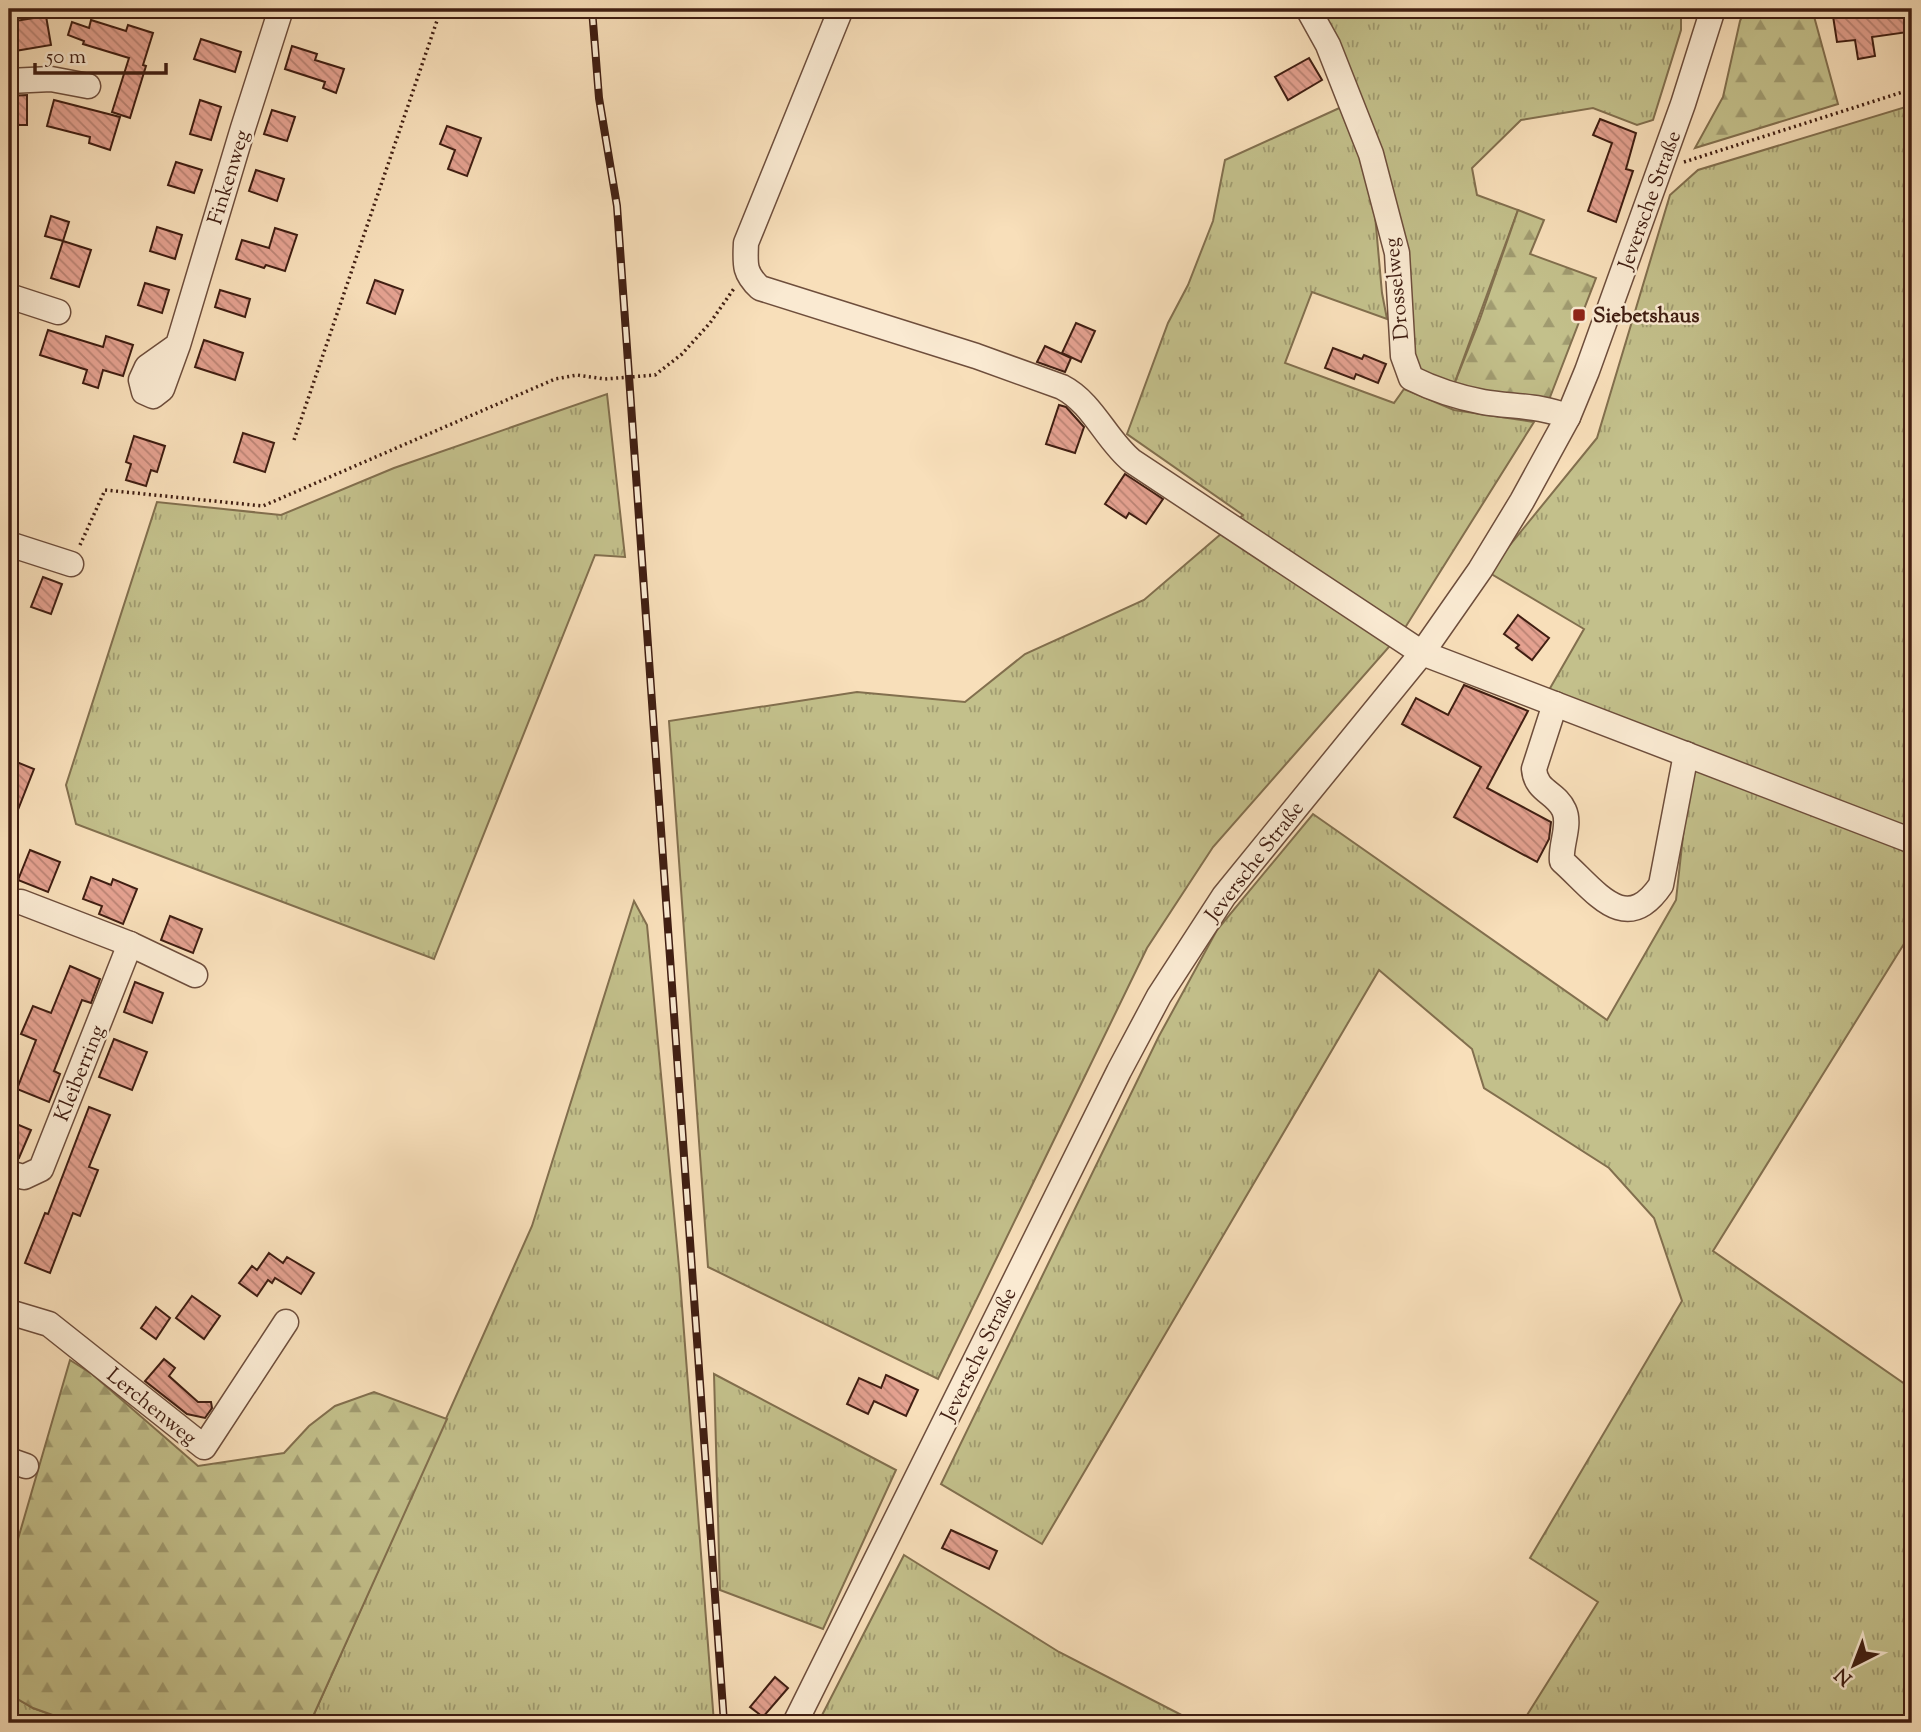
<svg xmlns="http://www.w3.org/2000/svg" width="1921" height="1732" font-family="'Sorts Mill Goudy',serif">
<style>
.grass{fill:url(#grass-tufts);stroke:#826f4e;stroke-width:2}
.forest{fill:url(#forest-firs);stroke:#826f4e;stroke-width:2}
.building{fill:url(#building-back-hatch);stroke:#401e12;stroke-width:2}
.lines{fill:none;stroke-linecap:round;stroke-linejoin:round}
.minor-casing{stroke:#6e4e3c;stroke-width:27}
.path{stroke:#401e12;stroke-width:3.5;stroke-dasharray:2 3.5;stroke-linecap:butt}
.minor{stroke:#faead2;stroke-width:24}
.rail-casing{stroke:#401e12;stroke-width:8}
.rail{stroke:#faead2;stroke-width:5;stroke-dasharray:16;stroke-linecap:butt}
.poi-dot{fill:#8f2418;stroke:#faead2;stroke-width:2.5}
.labels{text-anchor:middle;stroke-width:5;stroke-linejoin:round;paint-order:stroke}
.street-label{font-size:21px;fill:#401e12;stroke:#faead2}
.poi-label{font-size:21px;font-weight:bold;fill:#401e12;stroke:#faead2;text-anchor:start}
</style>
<defs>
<pattern id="grass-tufts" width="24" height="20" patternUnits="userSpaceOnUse" patternTransform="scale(1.75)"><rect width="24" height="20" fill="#c3c08b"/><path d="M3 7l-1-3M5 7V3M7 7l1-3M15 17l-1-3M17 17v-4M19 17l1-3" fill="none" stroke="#a09b70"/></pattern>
<pattern id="forest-firs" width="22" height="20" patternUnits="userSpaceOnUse" patternTransform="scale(1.75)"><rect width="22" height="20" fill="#c3c08b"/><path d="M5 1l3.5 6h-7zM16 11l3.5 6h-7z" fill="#a09b70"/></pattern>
<pattern id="building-back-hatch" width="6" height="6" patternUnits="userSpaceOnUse" patternTransform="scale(1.75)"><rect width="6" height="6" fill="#e4a190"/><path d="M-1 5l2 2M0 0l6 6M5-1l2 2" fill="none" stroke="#ba8374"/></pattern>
</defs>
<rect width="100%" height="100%" fill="#f8dfba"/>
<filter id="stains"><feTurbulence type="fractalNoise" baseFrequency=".00286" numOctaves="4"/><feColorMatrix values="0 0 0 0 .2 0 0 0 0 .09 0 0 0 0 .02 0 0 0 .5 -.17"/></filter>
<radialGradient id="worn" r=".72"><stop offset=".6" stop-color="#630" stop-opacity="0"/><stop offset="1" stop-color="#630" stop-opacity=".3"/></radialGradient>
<g class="grass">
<polygon points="1316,9 1545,9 1543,18 1631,9 1681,9 1681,30 1653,120 1637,125 1593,108 1521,120 1472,168 1477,195 1518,210 1452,390 1417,373 1409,352 1407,266"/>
<polygon points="1346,105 1374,204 1382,293 1387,319 1312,292 1285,363 1394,403 1404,389 1454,410 1534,422 1403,631 1213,847 1147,948 938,1379 708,1267 669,721 857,692 965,702 1025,654 1144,600 1243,515 1127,434 1168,323 1188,285 1213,221 1225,160"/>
<polygon points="1912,105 1912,835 1545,697 1584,629 1488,572 1597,438 1670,195 1698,170"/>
<polygon points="607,394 625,557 595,555 434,959 76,824 66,785 157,502 281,515 394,468"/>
<polygon points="1691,763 1912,854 1912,931 1713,1251 1912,1389 1912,1723 1522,1723 1598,1602 1530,1558 1682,1301 1654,1218 1609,1168 1484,1088 1472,1049 1379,970 1042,1544 941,1484 1159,1036 1217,930 1313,814 1607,1020 1676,900"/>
<polygon points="634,901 647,925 679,1267 714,1723 310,1723 532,1226"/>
<polygon points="714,1374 896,1470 823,1629 720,1590"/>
<polygon points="904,1555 1059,1652 1197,1723 818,1723"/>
<polygon points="9,1694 33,1708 75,1723 9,1723"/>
</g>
<g class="forest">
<polygon points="1745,9 1812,9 1838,104 1695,148 1723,97 1740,21"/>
<polygon points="1518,210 1544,220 1530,254 1596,278 1547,405 1452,390 1480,319"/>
<polygon points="70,1360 92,1374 198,1466 284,1453 309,1426 335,1406 374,1392 447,1419 310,1723 75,1723 33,1708 9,1694 9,1570"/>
</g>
<g class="building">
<polygon points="1883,9 1904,9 1908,32 1872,37 1875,56 1858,59 1855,40 1837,42 1833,16"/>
<polygon points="46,16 51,45 9,52 9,22"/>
<polygon points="91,20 126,31 128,25 153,33 143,65 146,66 130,118 112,112 129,58 83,44 84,41 68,35 72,22 89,28"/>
<polygon points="201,39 241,52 235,72 194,59"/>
<polygon points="292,46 317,54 315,60 344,69 336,93 323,88 325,82 285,69"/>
<polygon points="1309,58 1322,80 1288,100 1275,77"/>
<polygon points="27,95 27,125 9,125 9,96"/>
<polygon points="54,100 120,117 110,150 89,143 90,137 47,126"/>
<polygon points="200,100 221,107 211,140 190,134"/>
<polygon points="272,110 295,117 287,141 264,134"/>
<polygon points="1600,119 1636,133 1626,169 1633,171 1616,222 1588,211 1612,143 1593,135"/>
<polygon points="447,126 481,138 467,176 448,169 455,150 440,144"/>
<polygon points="176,162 202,170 194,193 168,185"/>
<polygon points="256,170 284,179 277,201 249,191"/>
<polygon points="51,216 69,222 63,241 45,236"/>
<polygon points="157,227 182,235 175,259 150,251"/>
<polygon points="275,228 297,235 285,271 266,265 264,268 236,259 242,240 269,248"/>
<polygon points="63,241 91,250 79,287 51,278"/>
<polygon points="375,280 403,290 395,314 367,303"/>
<polygon points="145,283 169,290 162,313 138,305"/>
<polygon points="220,290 250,299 245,317 215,307"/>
<polygon points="1076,323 1095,331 1081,362 1062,353"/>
<polygon points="48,330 103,347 106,336 133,345 123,376 103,370 98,388 83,383 87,370 40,355"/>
<polygon points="204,340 243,353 235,380 195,367"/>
<polygon points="1045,346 1071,358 1065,372 1037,362"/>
<polygon points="1333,348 1362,359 1364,355 1386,364 1378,383 1356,374 1354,379 1325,368"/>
<polygon points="1059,405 1066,407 1084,427 1075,453 1046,444"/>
<polygon points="243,433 274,443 265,472 234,462"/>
<polygon points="134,436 165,446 157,472 151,470 146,486 126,480 131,464 126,462"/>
<polygon points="1125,474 1163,499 1146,524 1129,513 1126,518 1105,504"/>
<polygon points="43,577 62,584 51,614 31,607"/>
<polygon points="1518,615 1549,638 1532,660 1516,648 1519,645 1504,634"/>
<polygon points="1464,685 1528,711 1487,788 1551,822 1549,839 1537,862 1454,817 1481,767 1402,724 1416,698 1448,715"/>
<polygon points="9,759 34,769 10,830 9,830"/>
<polygon points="30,850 60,862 48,892 18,880"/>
<polygon points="91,877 111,885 113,879 137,889 123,924 99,914 102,906 83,899"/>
<polygon points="170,916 202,929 193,953 161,940"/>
<polygon points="70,966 100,979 91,1003 82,1000 54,1071 60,1074 49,1102 17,1089 36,1040 21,1034 33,1006 51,1013"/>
<polygon points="135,982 163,993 152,1023 124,1012"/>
<polygon points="114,1039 147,1052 132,1090 99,1077"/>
<polygon points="89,1107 110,1115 89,1167 98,1170 80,1216 73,1213 50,1273 25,1263 45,1213 48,1214"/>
<polygon points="9,1121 31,1130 19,1158 9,1154"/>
<polygon points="269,1253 283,1263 287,1257 314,1273 301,1294 275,1278 272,1283 268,1280 257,1296 239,1283 252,1266 257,1270"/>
<polygon points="192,1296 220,1316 204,1339 176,1318"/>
<polygon points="156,1307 170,1318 156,1339 141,1328"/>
<polygon points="164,1359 175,1368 169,1376 198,1402 211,1402 212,1408 205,1418 187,1414 145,1381"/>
<polygon points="886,1375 918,1390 906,1416 874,1401 868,1414 847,1404 859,1378 881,1388"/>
<polygon points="951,1530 997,1551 989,1569 942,1548"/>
<polygon points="775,1677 788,1688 763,1717 750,1707"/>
</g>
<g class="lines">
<defs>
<g id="minor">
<path d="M841,9L746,243C745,265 744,273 760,288L976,356L1062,387C1093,403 1106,440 1132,461L1422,653L1912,841"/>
<path d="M1308,9L1328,45L1371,154L1397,253L1403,356L1411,378C1435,390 1457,397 1483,402C1512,407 1541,405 1568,417"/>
<polyline points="9,81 51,79 88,86"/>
<polyline points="9,296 58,312"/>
<polyline points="178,345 147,367 141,380 144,392 153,396 162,389 178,345 243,128 281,9"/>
<polyline points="9,544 71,564"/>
<path d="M1555,704L1534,769C1536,792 1556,792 1564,810C1571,825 1560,845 1562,861C1595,890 1625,938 1661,885L1686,754"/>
<polyline points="9,903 21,902 130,944"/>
<polyline points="9,1173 24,1177 41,1169 130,944 195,975"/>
<polyline points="9,1312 49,1324 204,1447 286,1322"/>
<polyline points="9,1460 26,1466"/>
<polyline points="795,1723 1119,1071 1159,996 1224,896 1422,653 1480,570 1522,501 1568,417 1587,371 1683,104 1713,9"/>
</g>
</defs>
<use href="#minor" class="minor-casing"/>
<g class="path">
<polyline points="1684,162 1912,89"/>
<polyline points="294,440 441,9"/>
<polyline points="80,545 105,490 263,506 555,379 577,375 605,379 655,375 682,354 710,323 735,287"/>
</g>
<use href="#minor" class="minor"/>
<defs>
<polyline id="rail" points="592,9 599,98 617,206 724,1723"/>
</defs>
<use href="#rail" class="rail-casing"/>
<use href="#rail" class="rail"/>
</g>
<rect class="poi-dot" x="1572" y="308" width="14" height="14" rx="3.5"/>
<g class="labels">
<g class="street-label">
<text transform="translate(228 177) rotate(-73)" y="7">Finkenweg</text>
<text transform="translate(1649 200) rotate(-70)" y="7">Jeversche Straße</text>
<text transform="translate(1396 289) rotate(-96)" y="7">Drosselweg</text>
<text transform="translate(1254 861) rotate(-52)" y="7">Jeversche Straße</text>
<text transform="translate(79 1073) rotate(-68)" y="7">Kleiberring</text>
<text transform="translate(978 1354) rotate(-64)" y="7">Jeversche Straße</text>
<text transform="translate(152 1406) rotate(39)" y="7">Lerchenweg</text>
</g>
<g class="poi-label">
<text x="1593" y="322">Siebetshaus</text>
</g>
</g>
<rect width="1921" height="1732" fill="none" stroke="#f8dfba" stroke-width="35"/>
<rect x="10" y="10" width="1900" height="1711" fill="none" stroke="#401e12" stroke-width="3.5"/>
<rect x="18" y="18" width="1886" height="1697" fill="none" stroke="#401e12" stroke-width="2"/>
<g transform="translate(1854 1665) rotate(222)" stroke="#faead2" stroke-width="5" paint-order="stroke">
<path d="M0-5L12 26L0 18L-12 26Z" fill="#401e12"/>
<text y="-10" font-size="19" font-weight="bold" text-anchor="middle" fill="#401e12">N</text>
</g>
<path d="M35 63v10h131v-10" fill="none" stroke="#401e12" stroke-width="3.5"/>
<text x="46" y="63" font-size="21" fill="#401e12" stroke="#faead2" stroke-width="5" paint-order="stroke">50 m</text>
<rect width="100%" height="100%" filter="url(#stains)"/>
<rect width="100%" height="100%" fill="url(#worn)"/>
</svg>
